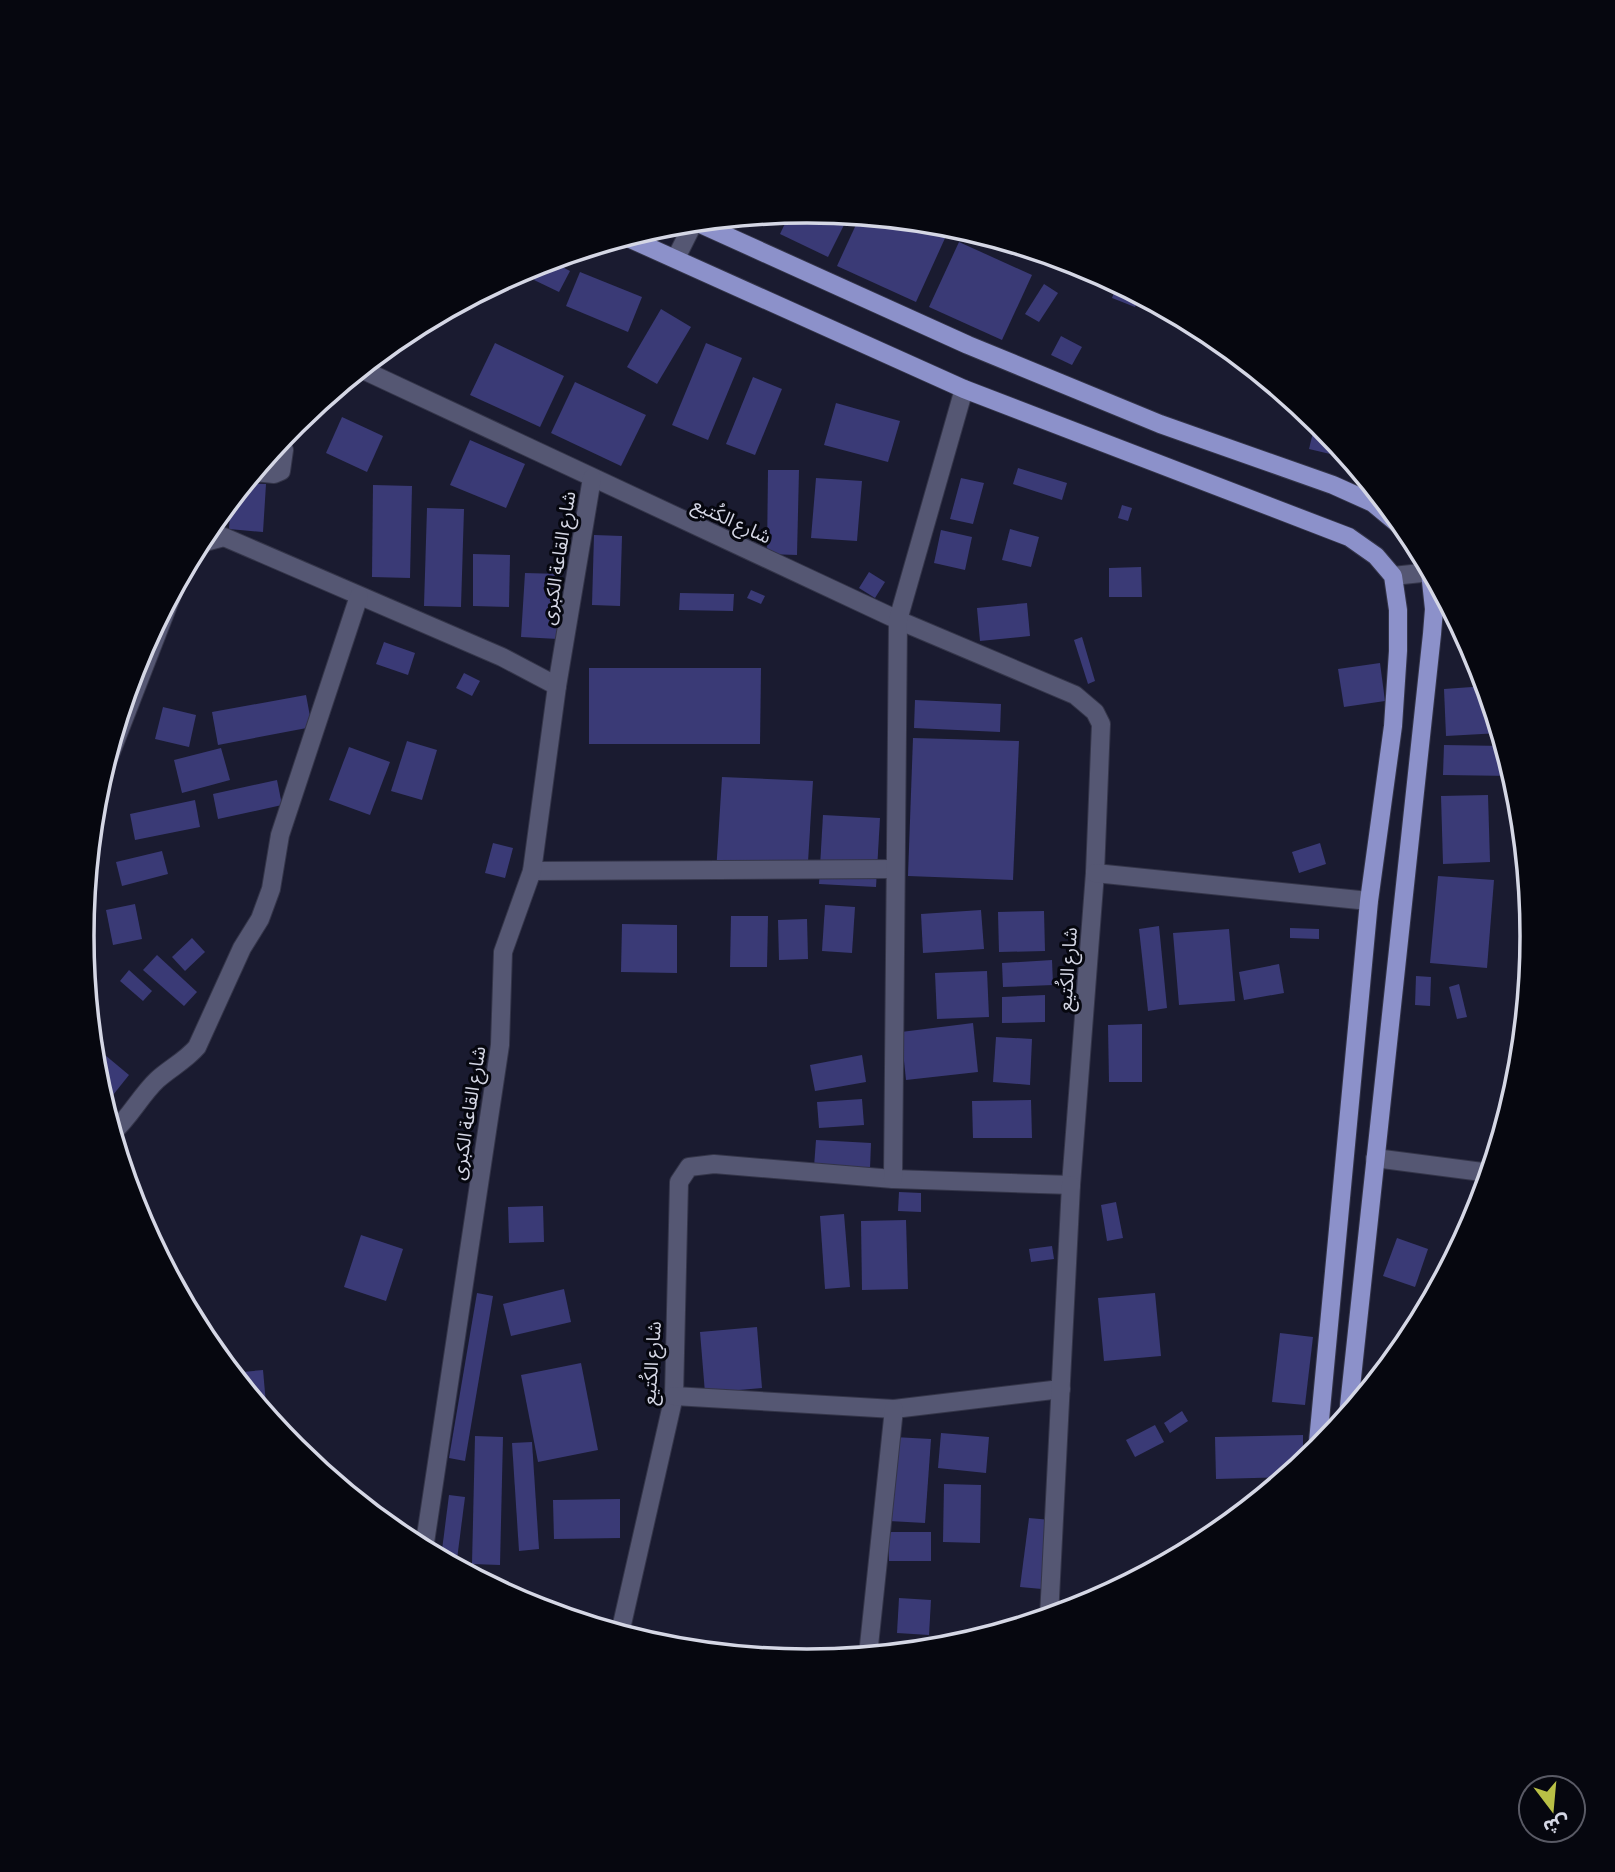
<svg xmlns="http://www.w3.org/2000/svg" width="1615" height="1872" font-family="Commissioner,'Noto Sans Arabic',sans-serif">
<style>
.building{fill:#3a3a76}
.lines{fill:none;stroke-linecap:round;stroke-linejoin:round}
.minor-casing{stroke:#343549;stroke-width:20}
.major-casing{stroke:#343549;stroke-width:20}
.minor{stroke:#555773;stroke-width:18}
.major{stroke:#8c91ca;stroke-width:18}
.labels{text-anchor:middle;stroke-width:6;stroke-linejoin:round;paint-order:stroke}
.street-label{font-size:19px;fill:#d5d7e5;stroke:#06070f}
.rim{fill:none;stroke:#d5d7e5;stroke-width:3.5}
</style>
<rect width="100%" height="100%" fill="#1a1b30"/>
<g class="building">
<polygon points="808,211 849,215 828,257 780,234 790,213"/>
<polygon points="860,216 912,221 946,236 916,302 837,266"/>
<polygon points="959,242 1032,275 1002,340 929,307"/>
<polygon points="549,260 570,271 559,292 534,280 543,262"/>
<polygon points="580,272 642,297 628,332 566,306"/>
<polygon points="1118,283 1140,295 1135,307 1112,298"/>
<polygon points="1044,284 1058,293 1039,322 1025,314"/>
<polygon points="661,309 691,327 657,384 627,367"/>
<polygon points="1061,336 1082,347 1072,365 1051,355"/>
<polygon points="495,343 564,376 540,427 470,395"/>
<polygon points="706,343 742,358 708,440 672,425"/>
<polygon points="753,377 782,389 755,455 726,444"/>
<polygon points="575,382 646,415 621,466 551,433"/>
<polygon points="836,403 900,421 888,462 824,445"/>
<polygon points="342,417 383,436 367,472 326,453"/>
<polygon points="1316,420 1344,453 1343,457 1309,449"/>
<polygon points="470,440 525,464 506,508 450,485"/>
<polygon points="1018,468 1067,483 1062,500 1013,484"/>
<polygon points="768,470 799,470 797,555 767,554"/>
<polygon points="816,478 862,481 857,541 811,538"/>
<polygon points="961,478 984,483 973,524 950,519"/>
<polygon points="246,483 266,484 263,532 229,529 231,500"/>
<polygon points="373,485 412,486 410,578 372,577"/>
<polygon points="1122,505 1132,508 1128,521 1118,518"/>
<polygon points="427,508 464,509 461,607 424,606"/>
<polygon points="1010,529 1039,537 1031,567 1002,560"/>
<polygon points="941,530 972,537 965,570 934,563"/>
<polygon points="594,535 622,536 620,606 592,605"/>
<polygon points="473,554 510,555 509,607 473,606"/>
<polygon points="1141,567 1142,597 1109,597 1109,568"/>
<polygon points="869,572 885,582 875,598 859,588"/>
<polygon points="525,573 561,574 558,639 521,637"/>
<polygon points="751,590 765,596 761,604 747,598"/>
<polygon points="680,593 734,594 733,611 679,610"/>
<polygon points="1027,603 1030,636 980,641 977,608"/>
<polygon points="1082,637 1095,681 1088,684 1074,640"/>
<polygon points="384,642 415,653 408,675 376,664"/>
<polygon points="1380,663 1385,701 1344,707 1338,669"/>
<polygon points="589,668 761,668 760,744 589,744"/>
<polygon points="464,673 480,681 472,696 456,688"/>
<polygon points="1486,686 1500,733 1446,736 1444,689"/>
<polygon points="306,695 312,727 218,745 212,712"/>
<polygon points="915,700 1001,704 1000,732 914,728"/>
<polygon points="163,707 196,715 189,747 155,739"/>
<polygon points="913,738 1019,741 1013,880 908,876"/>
<polygon points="407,741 437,750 422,800 391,791"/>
<polygon points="1444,745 1504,746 1513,776 1443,775"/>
<polygon points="349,747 390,762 370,815 329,800"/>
<polygon points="221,748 230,780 182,793 174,760"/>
<polygon points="722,777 813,781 807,878 716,873"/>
<polygon points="277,780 282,805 218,819 213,794"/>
<polygon points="1488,795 1490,862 1443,864 1441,796"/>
<polygon points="195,800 200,827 135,840 130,814"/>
<polygon points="823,815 880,818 876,887 819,884"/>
<polygon points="493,843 513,848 505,878 485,873"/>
<polygon points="1320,843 1326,864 1299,873 1292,852"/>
<polygon points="162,851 168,874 122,886 116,862"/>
<polygon points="1438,876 1494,880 1487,968 1430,963"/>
<polygon points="135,904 142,939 113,945 106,910"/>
<polygon points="825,905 855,907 852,953 822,951"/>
<polygon points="981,910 984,949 923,953 921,914"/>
<polygon points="1044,911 1045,951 999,952 998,912"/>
<polygon points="731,916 768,916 767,967 730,967"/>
<polygon points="807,919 808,959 779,960 778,920"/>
<polygon points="622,924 677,925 677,973 621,972"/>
<polygon points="1159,926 1167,1008 1148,1011 1139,929"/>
<polygon points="1290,928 1319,929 1319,939 1290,938"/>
<polygon points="1229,929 1235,1001 1179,1005 1173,933"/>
<polygon points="192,938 205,952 185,971 172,957"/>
<polygon points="157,955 197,992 184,1006 143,970"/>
<polygon points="1052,960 1053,985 1003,987 1002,963"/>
<polygon points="1279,964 1284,993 1244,1000 1239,972"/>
<polygon points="129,970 152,991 143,1001 120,981"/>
<polygon points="987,971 989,1017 937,1019 935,973"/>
<polygon points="1416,976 1431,977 1430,1006 1415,1005"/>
<polygon points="1459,984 1467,1017 1457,1019 1449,987"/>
<polygon points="1045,995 1045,1022 1002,1023 1002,997"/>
<polygon points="973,1023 978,1072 906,1080 901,1032"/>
<polygon points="1142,1024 1142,1082 1109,1082 1108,1025"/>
<polygon points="91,1027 104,1043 94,1051 92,1036"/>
<polygon points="996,1037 1032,1039 1030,1085 993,1082"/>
<polygon points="105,1055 129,1075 105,1105 95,1066"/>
<polygon points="862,1055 866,1082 815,1091 810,1065"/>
<polygon points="862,1099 864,1125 819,1128 817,1102"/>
<polygon points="1031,1100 1032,1138 973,1138 972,1101"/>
<polygon points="816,1140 871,1143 870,1169 814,1167"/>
<polygon points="899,1192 921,1193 921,1212 898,1211"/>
<polygon points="1116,1202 1123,1238 1107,1241 1101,1205"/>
<polygon points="543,1206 544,1242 509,1243 508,1207"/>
<polygon points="844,1214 850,1287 825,1289 820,1216"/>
<polygon points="1473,1214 1476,1216 1452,1262 1443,1256"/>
<polygon points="906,1220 908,1289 862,1290 861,1221"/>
<polygon points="361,1235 403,1249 386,1301 344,1287"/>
<polygon points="1397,1238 1428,1249 1415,1287 1383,1276"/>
<polygon points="1052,1246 1054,1259 1031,1262 1029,1249"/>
<polygon points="564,1289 571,1322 511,1336 503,1304"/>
<polygon points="477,1293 493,1296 465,1461 449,1458"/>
<polygon points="1155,1293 1161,1356 1104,1361 1098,1298"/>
<polygon points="757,1327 762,1388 705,1393 700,1332"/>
<polygon points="1280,1333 1313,1337 1305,1405 1272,1402"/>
<polygon points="581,1363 598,1450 538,1462 521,1375"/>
<polygon points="263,1370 267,1415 232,1373"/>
<polygon points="1182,1411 1188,1421 1170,1433 1164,1423"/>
<polygon points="1155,1425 1164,1442 1135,1457 1126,1440"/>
<polygon points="941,1433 989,1437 986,1473 938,1468"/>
<polygon points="1303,1435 1303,1463 1286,1477 1216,1479 1215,1437"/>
<polygon points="475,1436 503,1437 500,1565 472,1564"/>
<polygon points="894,1437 931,1439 925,1523 889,1521"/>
<polygon points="532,1442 539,1549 519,1551 512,1443"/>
<polygon points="944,1484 981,1485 980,1543 943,1542"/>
<polygon points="449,1495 465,1497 456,1567 441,1558"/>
<polygon points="620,1499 620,1538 554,1539 553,1500"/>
<polygon points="1029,1518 1051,1520 1042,1589 1020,1587"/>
<rect x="889" y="1532" width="42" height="29"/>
<polygon points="899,1598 931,1600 929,1635 897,1633"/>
</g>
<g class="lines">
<defs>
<g id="minor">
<polyline points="676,258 694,222"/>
<polyline points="361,369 898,620 1075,695 1095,712 1101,724 1095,873 1071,1185 893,1179 714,1164 689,1167 679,1182 674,1396 620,1633"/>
<polyline points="255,472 274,474 281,471 284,450 280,441"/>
<polyline points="196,550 205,542 224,537 502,657 557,686"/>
<polyline points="1393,576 1431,572"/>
<polyline points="104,770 174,590"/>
<polyline points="532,871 895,869"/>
<polyline points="1095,873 1369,901"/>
<path d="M113,1132C130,1117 141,1095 157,1080C170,1068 185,1061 197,1047L242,948L260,919L271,889L280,835L359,596"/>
<polyline points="1375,1158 1490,1173"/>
<polyline points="893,1179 898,620 964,389"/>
<polyline points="674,1396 894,1409 1061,1389"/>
<polyline points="424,1549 500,1045 503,952 532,871 557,686 592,478"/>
<polyline points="1049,1617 1071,1185"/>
<polyline points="868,1655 894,1409"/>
</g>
<g id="major">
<polyline points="696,222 968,345 1160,424 1333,485 1373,503 1403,528 1430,572 1434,609 1432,634 1348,1415"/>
<polyline points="626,237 964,389 1349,537 1376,556 1393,576 1398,610 1398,651 1393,726 1369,901 1317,1452"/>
</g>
</defs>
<use href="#minor" class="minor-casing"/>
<use href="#major" class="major-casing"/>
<use href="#minor" class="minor"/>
<use href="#major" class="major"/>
</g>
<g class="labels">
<g class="street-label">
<text transform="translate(732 520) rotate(25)" y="7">شارع الكُتيع</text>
<text transform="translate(558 558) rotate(-81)" y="7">شارع القاعة الكبرى</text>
<text transform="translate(1067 969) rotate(-86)" y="7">شارع الكُتيع</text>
<text transform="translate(468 1113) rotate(-81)" y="7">شارع القاعة الكبرى</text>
<text transform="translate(651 1363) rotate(-86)" y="7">شارع الكُتيع</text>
</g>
</g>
<path d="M0 0H1615V1872H0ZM94 936a713 713 0 1 1 1426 0a713 713 0 1 1-1426 0Z" fill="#06070f" fill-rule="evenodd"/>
<path class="rim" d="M94 936a713 713 0 1 1 1426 0a713 713 0 1 1-1426 0Z"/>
<g transform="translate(1552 1809) rotate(164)"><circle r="33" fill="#06070f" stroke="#595a65" stroke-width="2"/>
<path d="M0-5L12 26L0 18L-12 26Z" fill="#b9c046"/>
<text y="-10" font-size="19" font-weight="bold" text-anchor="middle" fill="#d5d7e5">ش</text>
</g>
</svg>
